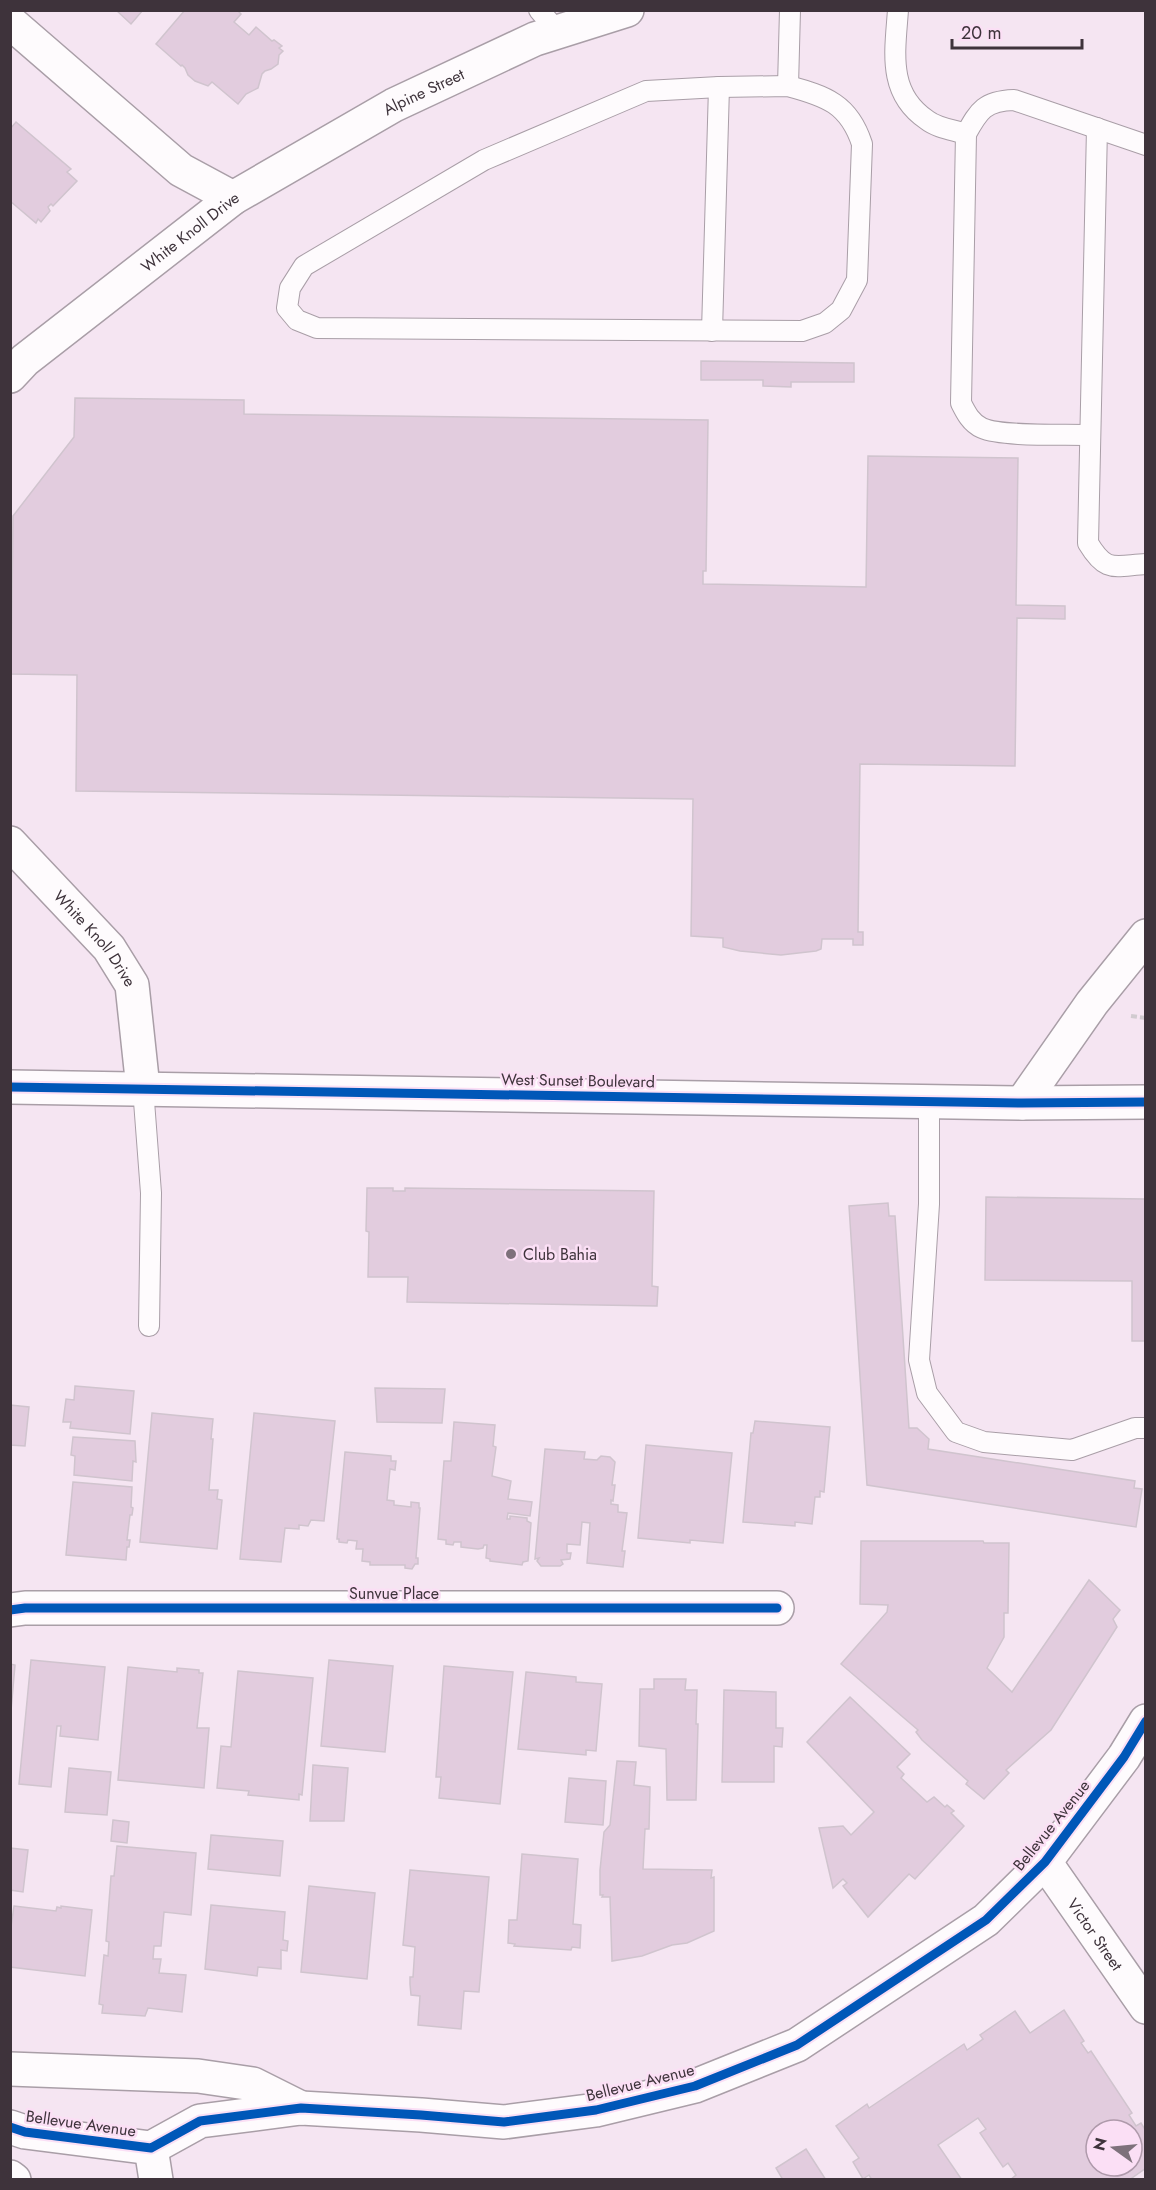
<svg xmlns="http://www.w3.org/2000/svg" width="1156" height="2190" font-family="Jost,sans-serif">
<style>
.building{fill:#e2ccde;stroke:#d0c4ce;stroke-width:1.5;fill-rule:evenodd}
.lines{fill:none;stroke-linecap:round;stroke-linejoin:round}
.service-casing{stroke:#a99ea7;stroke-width:22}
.minor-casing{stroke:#a99ea7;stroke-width:36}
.tertiary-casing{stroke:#a99ea7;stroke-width:36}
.primary-casing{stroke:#a99ea7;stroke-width:36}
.path{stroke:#d1cbd0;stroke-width:4;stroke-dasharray:6 3;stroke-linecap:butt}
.service{stroke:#fefbfd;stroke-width:20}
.minor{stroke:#fefbfd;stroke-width:33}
.tertiary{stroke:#fefbfd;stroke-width:33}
.primary{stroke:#fefbfd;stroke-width:33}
.cycleway-casing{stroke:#fbdff5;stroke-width:13}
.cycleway{stroke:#0057b8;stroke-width:9}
.poi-dot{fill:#7e717b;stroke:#fbdff5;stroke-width:2}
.labels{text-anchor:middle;stroke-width:5;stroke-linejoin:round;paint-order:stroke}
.street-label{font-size:16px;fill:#3e333b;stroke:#fbdff5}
.poi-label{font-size:16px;fill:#3e333b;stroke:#fbdff5;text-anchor:start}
</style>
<rect width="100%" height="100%" fill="#f5e5f2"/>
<g class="building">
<polygon points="116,10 143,10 131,24"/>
<polygon points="185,10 237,10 241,14 234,22 249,35 256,27 272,41 274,40 282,46 279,48 283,51 279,55 278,64 271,69 265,71 262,74 258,88 246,94 238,104 212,82 208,86 195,81 188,75 185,68 182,65 181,66 156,44"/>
<polygon points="16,122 71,169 67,172 77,181 53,206 51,204 48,207 50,211 41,222 38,219 36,223 10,201 10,129"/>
<polygon points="701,361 854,363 854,382 791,382 791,387 763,386 763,380 701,380"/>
<polygon points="75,398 244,400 244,414 708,420 706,571 703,571 703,584 866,587 868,456 1018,458 1016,605 1065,606 1065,619 1017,618 1015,766 860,764 858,932 863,932 863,945 853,945 853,939 822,939 821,949 816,951 781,955 740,951 723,947 723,938 691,936 693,799 76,791 77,675 11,674 13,516 74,437"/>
<polygon points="367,1188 393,1188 393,1191 405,1191 405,1188 654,1191 652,1286 658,1287 657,1306 407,1302 408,1277 368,1277 369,1232 366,1231"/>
<polygon points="986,1197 1146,1199 1146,1341 1132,1341 1132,1281 985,1280"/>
<polygon points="888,1203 889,1216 895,1216 909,1428 917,1428 929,1439 928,1449 1135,1481 1134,1488 1142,1489 1136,1527 867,1485 849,1206"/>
<polygon points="75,1386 134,1391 130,1434 70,1428 71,1422 63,1422 66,1399 74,1400"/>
<polygon points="375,1388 445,1389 442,1423 377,1422"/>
<polygon points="10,1405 29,1407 25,1446 10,1445"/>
<polygon points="152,1413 213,1419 211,1439 213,1439 209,1490 218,1490 217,1499 222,1500 217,1549 140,1542"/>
<polygon points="254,1413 335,1421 324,1521 311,1520 308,1526 299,1525 299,1529 285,1528 281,1562 240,1559"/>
<polygon points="755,1421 830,1427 824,1492 820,1491 820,1497 815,1497 812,1524 795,1522 795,1526 743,1522 751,1433 753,1433"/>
<polygon points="454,1422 495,1425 493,1446 496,1447 492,1476 511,1481 508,1499 532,1502 530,1516 508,1513 507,1519 510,1519 510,1516 527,1518 527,1521 531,1523 528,1561 523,1562 522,1565 490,1561 490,1559 486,1558 487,1545 484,1545 483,1548 478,1549 461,1547 461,1542 454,1542 453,1545 446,1544 446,1540 438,1539 444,1461 451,1461"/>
<polygon points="73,1437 135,1441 136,1462 133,1461 132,1481 74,1475 75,1456 71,1455"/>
<polygon points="646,1445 732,1453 723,1543 690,1540 690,1543 638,1538"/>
<polygon points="545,1449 585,1452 584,1459 597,1460 601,1456 610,1457 615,1462 612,1485 615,1485 613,1501 611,1500 611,1504 618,1505 618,1512 627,1513 622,1551 625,1551 623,1567 587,1563 590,1523 582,1522 580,1545 567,1544 567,1553 571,1553 570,1559 561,1560 563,1564 560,1566 541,1566 537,1561 539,1558 535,1559"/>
<polygon points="345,1452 391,1456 391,1461 396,1461 395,1470 390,1469 387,1500 394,1501 394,1505 411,1507 411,1502 419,1503 419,1508 420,1508 416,1558 418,1558 418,1564 415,1564 412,1569 405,1568 405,1565 370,1565 370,1562 362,1561 363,1549 356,1549 357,1541 348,1540 347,1543 339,1542 339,1539 337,1539"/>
<polygon points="73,1482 132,1487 131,1507 133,1508 132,1515 130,1515 127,1540 130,1540 129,1547 127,1547 126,1560 66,1555"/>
<polygon points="861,1541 983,1541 984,1543 1009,1543 1008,1613 1004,1613 1004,1637 987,1668 1012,1692 1089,1580 1120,1610 1113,1619 1117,1627 1051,1730 1006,1770 1009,1773 984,1799 966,1784 968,1781 922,1740 916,1732 918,1730 841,1664 887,1612 888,1605 860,1604"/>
<polygon points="31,1660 105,1667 98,1740 60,1736 61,1726 57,1726 51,1787 19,1784"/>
<polygon points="329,1660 393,1666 385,1752 321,1746"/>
<polygon points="10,1664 15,1665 10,1722"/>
<polygon points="444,1666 513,1672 500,1804 439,1798 441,1777 436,1777"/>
<polygon points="128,1667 177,1672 177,1668 199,1670 199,1673 203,1673 197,1728 209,1728 204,1788 118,1780"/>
<polygon points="238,1671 313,1678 302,1795 299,1794 299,1800 248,1795 249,1791 217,1788 221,1746 231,1747"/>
<polygon points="526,1672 576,1677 576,1682 602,1684 596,1751 586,1750 586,1755 518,1749"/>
<polygon points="654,1679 686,1679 685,1690 697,1690 696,1724 698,1724 696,1800 667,1800 666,1749 639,1746 640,1689 654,1689"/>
<polygon points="724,1690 776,1692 776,1728 783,1728 782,1747 774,1746 774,1782 722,1782"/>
<polygon points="850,1697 910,1754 897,1767 904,1774 901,1778 927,1802 934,1797 945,1807 947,1805 954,1811 951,1813 964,1826 915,1879 909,1874 868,1917 843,1886 847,1883 843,1879 833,1888 819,1828 843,1826 851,1835 874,1812 807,1742"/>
<polygon points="617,1761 636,1762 634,1785 650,1787 649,1829 645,1829 643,1869 712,1870 711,1878 714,1877 714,1931 687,1943 672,1945 642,1956 612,1961 610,1897 602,1897 603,1895 600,1895 600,1870 604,1832 610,1825"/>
<polygon points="313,1765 348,1768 344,1821 310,1821"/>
<polygon points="69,1768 111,1772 107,1815 65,1812"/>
<polygon points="569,1778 606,1781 603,1825 565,1822"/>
<polygon points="113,1820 129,1822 127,1843 111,1841"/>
<polygon points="211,1835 283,1841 280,1876 208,1869"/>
<polygon points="117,1846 196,1853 191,1915 164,1912 161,1946 154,1946 153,1959 161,1959 159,1973 186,1975 182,2012 148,2008 145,2016 102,2013 103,2005 99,2004 104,1955 108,1956 109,1942 106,1941 111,1876 114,1876"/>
<polygon points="10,1848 28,1850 23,1892 10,1890"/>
<polygon points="522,1854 578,1859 573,1924 581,1925 580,1948 572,1947 571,1950 514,1946 515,1944 508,1943 509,1920 517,1920"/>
<polygon points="410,1870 489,1877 479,1992 464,1991 461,2029 418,2025 420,1996 411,1995 410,1984 410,1977 413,1977 415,1947 403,1945"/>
<polygon points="309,1886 375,1893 367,1979 301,1972"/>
<polygon points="211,1905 285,1912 283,1940 288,1941 287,1951 281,1950 281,1969 258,1967 257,1976 205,1969"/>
<polygon points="14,1906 56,1911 57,1907 61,1908 61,1906 92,1910 85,1976 10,1967 10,1934"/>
<path d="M1064,2010L1084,2041L1081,2043L1088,2053L1091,2051L1132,2113L1129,2115L1136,2126L1141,2123L1146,2131V2168L1129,2180H1010L1016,2175L1008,2163L1003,2167L980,2133L986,2129L978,2118L938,2145L962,2180H872L869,2175L863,2179L853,2162L859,2158L836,2126L867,2104L869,2108L964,2044L967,2050L983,2039L980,2035L1015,2011L1030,2033ZM1096,2130H1132V2166H1096Z"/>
<polygon points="806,2149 826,2180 783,2180 776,2168"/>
</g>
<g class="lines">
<defs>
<g id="service">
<polyline points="539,10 558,32"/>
<path d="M898,10C895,52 887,93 927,120C937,128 954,130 966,134"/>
<path d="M788,86C826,96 849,104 862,144L857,280L841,310L825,323L802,331L317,328L297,320L287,308L290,288L304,266L484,160L646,91L719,87Z"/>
<polyline points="788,86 790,10"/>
<path d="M1097,128L1088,543C1106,573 1113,566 1146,564"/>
<polyline points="712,331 719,87"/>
<path d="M1090,435C1065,434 1002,437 982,428C971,423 966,413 961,403L966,134C979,110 985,101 1014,100L1146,145"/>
<polyline points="143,1088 151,1193 149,1326"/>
<polyline points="929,1101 929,1204 919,1360 927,1393 956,1432 984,1442 1072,1450 1135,1428 1146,1428"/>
</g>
<g id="minor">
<polyline points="10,22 181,170 233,198"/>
<path id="s1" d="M10,376L25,360L233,198L394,105L535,39L627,10"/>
<path id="s2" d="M10,843L109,948L132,985L143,1088"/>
<polyline points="10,1610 25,1608 777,1608"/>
<path id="s3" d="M1045,1862L1146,2007"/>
<polyline points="151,2148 156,2180"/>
<polyline points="10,2177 14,2180"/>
</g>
<g id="tertiary">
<polyline points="10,2069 198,2076 253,2084 301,2108"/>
<polyline points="10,2127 25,2132 151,2148 200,2121 301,2108 421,2115 504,2122 596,2110 695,2086 797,2045 986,1920 1045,1862 1124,1757 1146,1721"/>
</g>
<g id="primary">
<polyline points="10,1087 1022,1103 1146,1102"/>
<polyline points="1022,1103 1092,1003 1146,936"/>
</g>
</defs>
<use href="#service" class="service-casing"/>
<use href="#minor" class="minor-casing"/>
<use href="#tertiary" class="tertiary-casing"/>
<use href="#primary" class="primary-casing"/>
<polyline class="path" points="1131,1016 1146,1018"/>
<use href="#service" class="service"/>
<use href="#minor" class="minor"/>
<use href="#tertiary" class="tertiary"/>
<use href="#primary" class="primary"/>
<defs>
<g id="cycleway">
<polyline points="10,1087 1022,1103 1146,1102"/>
<polyline points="10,1610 25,1608 777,1608"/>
<polyline points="10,2127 25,2132 151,2148 200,2121 301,2108 421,2115 504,2122 596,2110 695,2086 797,2045 986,1920 1045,1862 1124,1757 1146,1721"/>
</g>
</defs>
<use href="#cycleway" class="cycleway-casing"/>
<use href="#cycleway" class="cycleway"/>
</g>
<circle class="poi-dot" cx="511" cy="1254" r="6"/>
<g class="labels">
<g class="street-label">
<text dy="6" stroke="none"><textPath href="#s1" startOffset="504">Alpine Street</textPath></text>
<text dy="6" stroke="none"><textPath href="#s1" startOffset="231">White Knoll Drive</textPath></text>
<text dy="6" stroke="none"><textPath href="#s2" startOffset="128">White Knoll Drive</textPath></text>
<text transform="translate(578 1080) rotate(1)" y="6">West Sunset Boulevard</text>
<text x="394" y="1599">Sunvue Place</text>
<text transform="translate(1051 1825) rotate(-51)" y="6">Bellevue Avenue</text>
<text dy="6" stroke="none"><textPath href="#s3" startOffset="88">Victor Street</textPath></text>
<text transform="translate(640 2082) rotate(-14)" y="6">Bellevue Avenue</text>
<text transform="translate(81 2123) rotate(8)" y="6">Bellevue Avenue</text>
</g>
<g class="poi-label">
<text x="523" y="1260">Club Bahia</text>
</g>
</g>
<rect width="1156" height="2190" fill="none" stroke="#3e333b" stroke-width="24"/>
<g transform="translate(1114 2148) rotate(285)"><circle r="28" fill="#fbdff5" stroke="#af9aab" stroke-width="1.5"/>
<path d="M0-4.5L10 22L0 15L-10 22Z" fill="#7e717b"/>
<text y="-9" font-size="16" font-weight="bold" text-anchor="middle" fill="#3e333b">N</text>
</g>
<path d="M952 39v9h130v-9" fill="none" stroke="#3e333b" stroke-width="3"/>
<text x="961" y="39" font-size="18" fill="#3e333b" stroke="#fbdff5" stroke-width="4.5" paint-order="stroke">20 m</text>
</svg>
